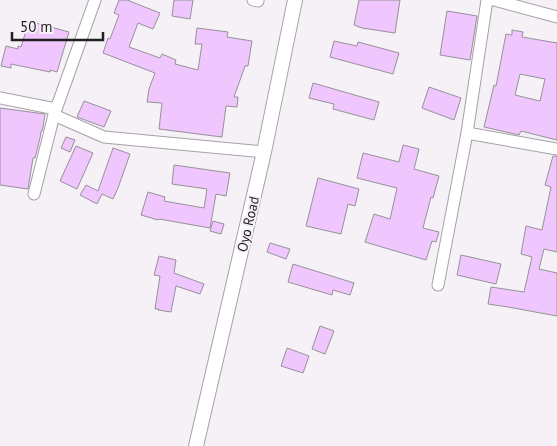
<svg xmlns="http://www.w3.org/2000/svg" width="557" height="446" font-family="'PT Sans',sans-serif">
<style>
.building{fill:#efc6fe;stroke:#969297;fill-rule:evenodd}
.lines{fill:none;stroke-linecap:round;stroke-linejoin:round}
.minor-casing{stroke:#a6a2a8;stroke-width:13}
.tertiary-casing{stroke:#a6a2a8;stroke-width:16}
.minor{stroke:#fff;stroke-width:11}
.tertiary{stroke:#fff;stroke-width:14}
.labels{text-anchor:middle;stroke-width:4;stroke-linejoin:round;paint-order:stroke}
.street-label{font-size:14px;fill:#201f21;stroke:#f5f1f7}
</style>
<rect width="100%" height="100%" fill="#f5f1f7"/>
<g class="building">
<polygon points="119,0 127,0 160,13 153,29 138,23 129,47 160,58 162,54 176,60 175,64 198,70 202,44 195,44 197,28 228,32 227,37 252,41 248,66 245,66 234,97 238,97 237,107 226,106 222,137 159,129 162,103 147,102 149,89 155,73 103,53 108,38 110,39 119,15 114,13"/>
<polygon points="174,0 193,0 190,19 172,16"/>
<polygon points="359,0 400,0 395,33 362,28 354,25"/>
<polygon points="447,11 477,16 470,60 440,55"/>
<polygon points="29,21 69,32 57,72 50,70 50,72 11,64 11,68 1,66 6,46 18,49 18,46 21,47"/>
<path d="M512,30L523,32L522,37L557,43V140L521,131L519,135L484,127L494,85L496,86L506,34L512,35ZM520,74L545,79L540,101L515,95Z"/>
<polygon points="334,41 357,46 358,42 399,53 393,74 330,57"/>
<polygon points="313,83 379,102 374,120 333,109 334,104 309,98"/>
<polygon points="429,87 461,98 454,120 422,108"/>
<polygon points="84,101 111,111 104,127 77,117"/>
<polygon points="0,108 45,114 43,127 42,131 41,131 40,138 35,158 33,158 28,189 0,185"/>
<polygon points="66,137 75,140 70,152 61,148"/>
<polygon points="403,145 419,149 414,169 439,176 433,198 431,197 423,228 439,232 436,242 432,241 426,260 365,242 374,214 390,219 397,188 357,178 363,153 399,162"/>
<polygon points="76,146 93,153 77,189 60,181"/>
<polygon points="113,148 130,154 118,188 113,199 102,194 97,204 80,195 86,185 98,191"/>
<polygon points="553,156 557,156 557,252 544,249 539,269 557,273 557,316 508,307 488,304 491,287 524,292 532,257 521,254 526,226 542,230 551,187 545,185"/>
<polygon points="174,165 230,173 226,196 216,194 210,228 159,219 158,220 141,215 148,192 165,197 164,201 204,208 207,189 172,184"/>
<polygon points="318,178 359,189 355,206 348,204 341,234 306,226"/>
<polygon points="213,221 224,224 221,234 210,231"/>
<polygon points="270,243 290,249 286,259 267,252"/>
<polygon points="461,255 501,264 496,284 457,275"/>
<polygon points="159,256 176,260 174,273 204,284 200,294 176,286 171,312 158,310 159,309 155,309 160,276 154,275"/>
<polygon points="293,264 354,283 350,295 333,290 332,295 288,282"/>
<polygon points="320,326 334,331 325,354 312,349"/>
<polygon points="287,348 309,356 303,373 281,366"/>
</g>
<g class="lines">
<defs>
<g id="minor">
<polyline points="253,0 258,1"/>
<polyline points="494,0 557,17"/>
<polyline points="0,98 56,109"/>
<polyline points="54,115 104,137 264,152"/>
<polyline points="467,133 557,149"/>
<polyline points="34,194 54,115 95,0"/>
<polyline points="438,285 467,133 487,0"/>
</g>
<polyline id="tertiary" points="196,446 264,152 295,0"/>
</defs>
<use href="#minor" class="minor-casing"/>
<use href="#tertiary" class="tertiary-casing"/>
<use href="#minor" class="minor"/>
<use href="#tertiary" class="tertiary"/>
</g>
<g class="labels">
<g class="street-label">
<text transform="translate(248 224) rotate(-77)" y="5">Oyo Road</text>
</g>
</g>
<path d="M12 32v8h91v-8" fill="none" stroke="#201f21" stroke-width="2.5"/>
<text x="20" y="32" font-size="15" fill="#201f21" stroke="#f5f1f7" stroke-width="4" paint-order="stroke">50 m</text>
</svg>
